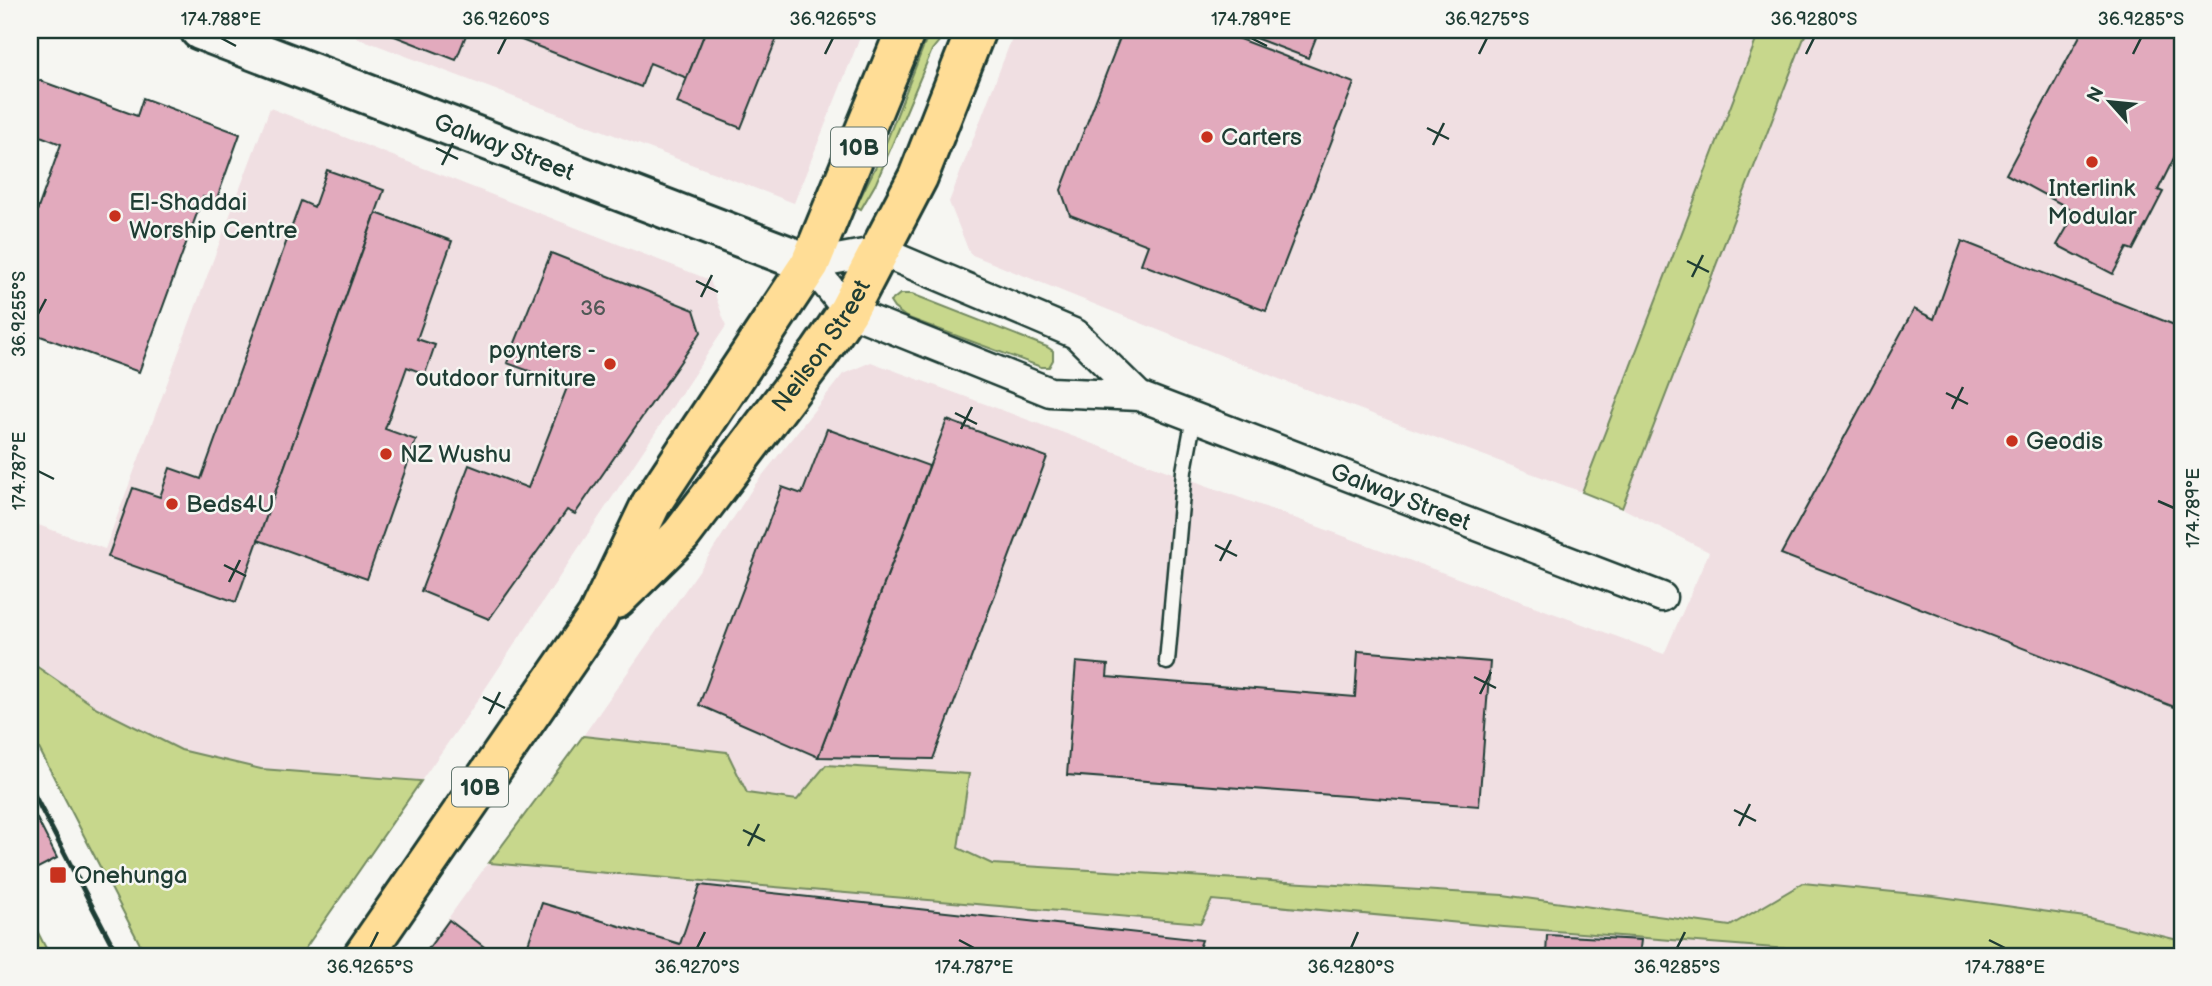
<svg xmlns="http://www.w3.org/2000/svg" width="2212" height="986" font-family="'Balsamiq Sans',sans-serif">
<style>
.built{fill:#f0dfe2}
.green{fill:#c7d78c;stroke:#738a60;stroke-width:2}
.building{fill:#e2aabd;stroke:#1f3d34;stroke-width:2}
.lines{fill:none;stroke-linecap:round;stroke-linejoin:round}
.lane-casing{stroke:#1f3d34;stroke-width:19}
.street-casing{stroke:#1f3d34;stroke-width:33}
.secondary-casing{stroke:#1f3d34;stroke-width:44}
.primary-casing{stroke:#1f3d34;stroke-width:44}
.lane{stroke:#f6f6f2;stroke-width:14}
.street{stroke:#f6f6f2;stroke-width:28}
.secondary{stroke:#f6f6f2;stroke-width:38}
.primary{stroke:#ffdd96;stroke-width:38}
.rail{stroke:#1f3d34;stroke-width:5}
.ticks{fill:none;stroke:#1f3d34;stroke-width:2.5}
.poi-dot{fill:#c8321e;stroke:#f6f6f2;stroke-width:2.5}
.labels{text-anchor:middle;stroke-width:5;stroke-linejoin:round;paint-order:stroke}
.number-label{font-size:21px;fill:#505856}
.shield{fill:#f6f6f2;stroke:#60746d;stroke-width:2}
.shield-label{font-size:23px;font-weight:bold;fill:#1f3d34}
.poi-label{font-size:24px;fill:#1f3d34;stroke:#f6f6f2;text-anchor:start}
.street-label{font-size:24px;fill:#1f3d34;stroke:#f6f6f2}
.neatline{fill:none;stroke:#1f3d34;stroke-width:2.5}
.ticks-label{font-size:18px;text-anchor:middle;fill:#1f3d34}
</style>
<rect width="100%" height="100%" fill="#f6f6f2"/>
<filter id="ink" filterUnits="userSpaceOnUse"><feTurbulence type="fractalNoise" baseFrequency=".0143" numOctaves="2"/><feDisplacementMap in="SourceGraphic" scale="14" xChannelSelector="R" yChannelSelector="G"/><feConvolveMatrix kernelMatrix="1 2 1 2 8 2 1 2 1" color-interpolation-filters="sRGB"/></filter>
<g filter="url(#ink)">
<g class="built">
<polygon points="337,30 863,30 794,203"/>
<polygon points="1015,30 1760,30 1582,492 1289,383 970,254 949,202"/>
<polygon points="1807,30 2182,30 2182,941 2085,917 1934,896 1803,884 1730,926 1503,895 992,864 958,848 968,775 826,765 797,800 747,793 583,736 705,562 754,486 843,374 871,362 1664,654 1709,552 1622,508"/>
<polygon points="270,108 710,280 726,326 469,713 421,781 261,769 181,750 97,708 30,660 30,522 105,549"/>
<polygon points="488,863 1201,923 1211,900 1789,949 1832,956 421,956"/>
</g>
<g class="green">
<polygon points="930,30 948,30 932,50 876,183 861,209 856,206 880,158"/>
<polygon points="1760,30 1807,30 1622,508 1582,492"/>
<polygon points="900,294 912,294 1047,347 1053,351 1053,360 1049,367 1041,367 906,317 894,308 890,302"/>
<polygon points="36,666 97,708 181,750 261,769 421,781 300,956 146,956 30,731 30,679"/>
<polygon points="583,736 727,752 747,793 797,800 826,765 969,774 958,848 992,864 1503,895 1730,926 1803,883 1934,896 2085,917 2182,941 2182,956 1832,956 1789,949 1504,927 1212,900 1201,923 489,863"/>
<polygon points="30,917 50,956 30,956"/>
</g>
<g class="building">
<polygon points="379,30 468,30 456,60"/>
<polygon points="496,30 706,30 687,78 650,63 641,87"/>
<polygon points="706,30 780,30 741,128 677,103"/>
<polygon points="1123,30 1216,30 1354,83 1266,311 1141,264 1148,245 1070,215 1061,190"/>
<polygon points="1234,30 1319,30 1308,58"/>
<polygon points="2083,30 2182,30 2182,150 2179,148 2158,190 2163,192 2133,250 2127,248 2113,274 2057,245 2076,212 2006,174"/>
<polygon points="30,77 137,116 143,98 240,134 216,201 203,197 139,372 32,333 30,231 61,144 30,132"/>
<polygon points="327,170 384,190 236,602 108,557 133,488 160,497 170,468 201,479 301,201 314,207"/>
<polygon points="376,213 452,241 417,339 435,345 425,374 407,367 385,429 416,440 367,579 258,540"/>
<polygon points="1962,241 2182,328 2182,710 1781,554 1914,309 1934,319"/>
<polygon points="551,253 694,310 701,332 575,514 567,510 489,619 421,591 469,465 528,488 568,385 507,363"/>
<polygon points="947,420 1047,457 933,759 818,757"/>
<polygon points="827,429 929,466 818,757 699,705 782,487 802,494"/>
<polygon points="1358,651 1490,662 1479,806 1067,775 1076,662 1108,665 1107,677 1355,697"/>
<polygon points="30,805 57,858 36,869 30,858"/>
<polygon points="700,885 1202,940 1196,956 524,956 542,903 680,944"/>
<polygon points="449,920 496,956 423,956"/>
<polygon points="1547,935 1641,940 1639,956 1546,956"/>
</g>
<g class="lines">
<defs>
<polyline id="lane" points="1167,662 1184,471 1194,417"/>
<g id="street">
<path id="s1" d="M1139,396L1076,334L880,251L810,264L848,311L1050,392L1139,396L1662,597"/>
</g>
<g id="secondary">
<path id="s2" d="M200,30L810,264"/>
</g>
<g id="primary">
<path id="s3" d="M616,599L681,535L820,352L848,311L918,177L976,30"/>
<polyline points="363,956 597,617 651,504 810,264 906,30"/>
</g>
</defs>
<use href="#lane" class="lane-casing"/>
<use href="#street" class="street-casing"/>
<use href="#secondary" class="secondary-casing"/>
<use href="#primary" class="primary-casing"/>
<use href="#lane" class="lane"/>
<use href="#street" class="street"/>
<use href="#secondary" class="secondary"/>
<use href="#primary" class="primary"/>
<polyline class="rail" points="30,787 118,956"/>
</g>
</g>
<path class="ticks" d="M221,38L236,46M1251,38L1267,46M498,54L506,38M825,54L833,38M1479,54L1487,38M1806,54L1814,38M2133,54L2141,38M1427,128L1449,139M1433,145L1444,123M436,148L458,159M442,165L453,143M1687,261L1709,272M1692,277L1703,255M696,281L718,292M701,297L712,275M38,314L46,299M1946,393L1968,404M1952,409L1963,387M955,413L977,424M961,429L972,407M38,471L54,479M2158,501L2174,508M1215,545L1237,556M1220,561L1231,540M224,565L246,576M229,582L240,560M1474,677L1496,688M1480,694L1491,672M483,697L505,708M489,714L500,692M1734,810L1756,821M1739,826L1750,804M743,830L765,841M748,846L759,824M959,940L974,948M1989,940L2005,948M370,948L378,932M697,948L705,932M1351,948L1358,932M1677,948L1685,932"/>
<g class="poi-dot">
<circle cx="1207" cy="137" r="7"/>
<circle cx="2092" cy="162" r="7"/>
<circle cx="115" cy="216" r="7"/>
<circle cx="610" cy="364" r="7"/>
<circle cx="2012" cy="441" r="7"/>
<circle cx="386" cy="454" r="7"/>
<circle cx="172" cy="504" r="7"/>
<rect x="49" y="866" width="18" height="18" rx="3.5"/>
</g>
<g class="labels">
<g class="number-label">
<text x="593" y="315">36</text>
</g>
<g class="shield">
<rect x="831" y="127.5" width="56" height="39" rx="5"/>
<rect x="452" y="767.5" width="56" height="39" rx="5"/>
</g>
<g class="shield-label">
<text x="859" y="155">10B</text>
<text x="480" y="795">10B</text>
</g>
<g class="poi-label">
<text x="1221" y="145">Carters</text>
<text x="2092" y="196" text-anchor="middle">Interlink<tspan x="2092" dy="28">Modular</tspan></text>
<text x="129" y="210">El-Shaddai<tspan x="129" dy="28">Worship Centre</tspan></text>
<text x="596" y="358" text-anchor="end">poynters -<tspan x="596" dy="28">outdoor furniture</tspan></text>
<text x="2026" y="449">Geodis</text>
<text x="400" y="462">NZ Wushu</text>
<text x="186" y="512">Beds4U</text>
<text x="74" y="883">Onehunga</text>
</g>
<g class="street-label">
<text dy="8" stroke="none"><textPath href="#s2" startOffset="326">Galway Street</textPath></text>
<text dy="8" stroke="none"><textPath href="#s3" startOffset="327">Neilson Street</textPath></text>
<text dy="8" stroke="none"><textPath href="#s1" startOffset="1020">Galway Street</textPath></text>
</g>
</g>
<rect width="2212" height="986" fill="none" stroke="#f6f6f2" stroke-width="77"/>
<g transform="translate(2110 102) rotate(297)" stroke="#f6f6f2" stroke-width="5" paint-order="stroke">
<path d="M0-5L12 26L0 18L-12 26Z" fill="#1f3d34"/>
<text y="-10" font-size="19" font-weight="bold" text-anchor="middle" fill="#1f3d34">N</text>
</g>
<rect x="38" y="38" width="2136" height="910" class="neatline"/>
<g class="ticks-label">
<text x="221" y="25">174.788°E</text>
<text x="506" y="25">36.9260°S</text>
<text x="833" y="25">36.9265°S</text>
<text x="1251" y="25">174.789°E</text>
<text x="1487" y="25">36.9275°S</text>
<text x="1814" y="25">36.9280°S</text>
<text x="2141" y="25">36.9285°S</text>
<text transform="translate(19 314) rotate(-90)" y="6">36.9255°S</text>
<text transform="translate(19 471) rotate(-90)" y="6">174.787°E</text>
<text transform="translate(2193 508) rotate(-90)" y="6">174.789°E</text>
<text x="370" y="973">36.9265°S</text>
<text x="697" y="973">36.9270°S</text>
<text x="974" y="973">174.787°E</text>
<text x="1351" y="973">36.9280°S</text>
<text x="1677" y="973">36.9285°S</text>
<text x="2005" y="973">174.788°E</text>
</g>
</svg>
